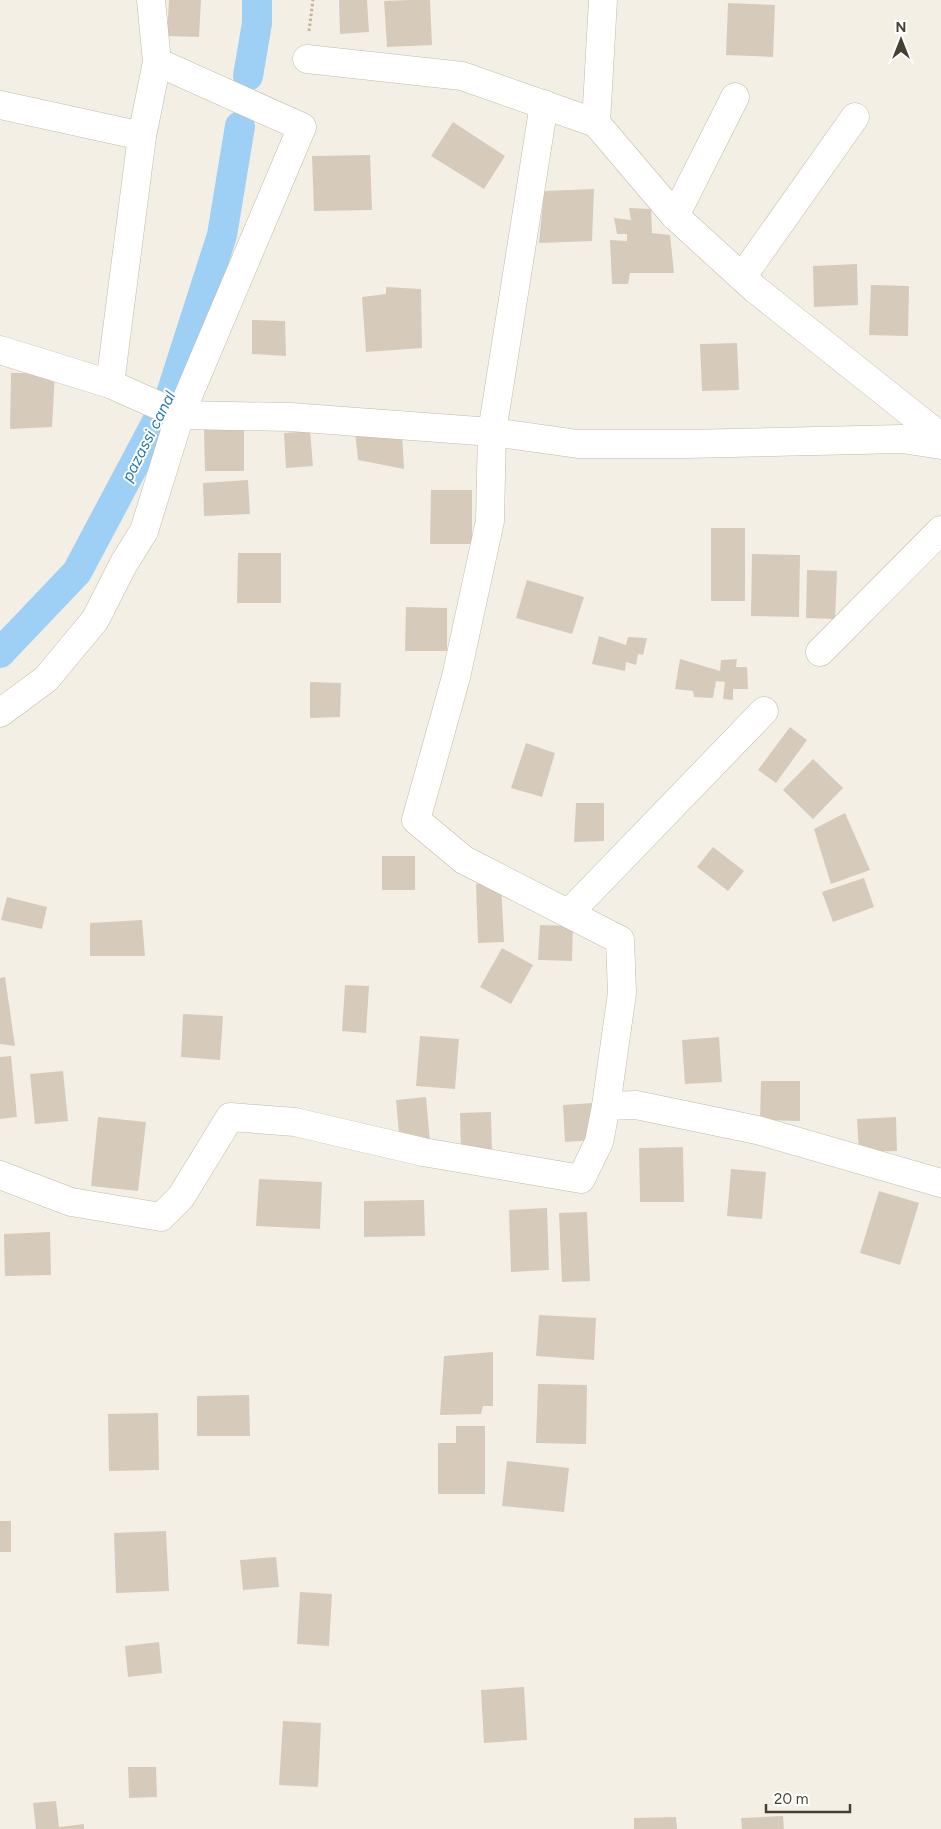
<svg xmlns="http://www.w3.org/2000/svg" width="941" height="1829" font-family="Figtree,sans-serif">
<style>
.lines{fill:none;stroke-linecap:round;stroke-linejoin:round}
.canal{stroke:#9dd0f4;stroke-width:30}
.building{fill:#d6cbba}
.street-casing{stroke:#c2baaa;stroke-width:29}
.path{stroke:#c2b397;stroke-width:3;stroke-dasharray:2.5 2.5;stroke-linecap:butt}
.street{stroke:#fff;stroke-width:28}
.labels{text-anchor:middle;stroke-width:4;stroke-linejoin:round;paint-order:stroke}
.water-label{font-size:16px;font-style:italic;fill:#277ab8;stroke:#fff}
</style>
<rect width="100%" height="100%" fill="#f4efe5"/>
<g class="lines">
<g class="canal">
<polyline points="248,76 257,23 257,0"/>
<polyline points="0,653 77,572 170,397 222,235 240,126"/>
</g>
</g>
<g class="building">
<polygon points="169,0 201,0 199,37 167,36"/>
<polygon points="339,0 367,0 369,32 340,34"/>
<polygon points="411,0 430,0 432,45 387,47 384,1"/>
<polygon points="728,3 775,5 773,57 726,55"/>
<polygon points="453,122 505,156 484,189 431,156"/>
<polygon points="370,155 372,210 314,211 312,156"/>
<polygon points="594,189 592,241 539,243 544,191"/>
<polygon points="629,208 651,209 652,233 670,235 674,273 630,273 628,284 612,284 610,240 627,241 627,234 617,234 614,218 631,220"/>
<polygon points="857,264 858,305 814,307 813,266"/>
<polygon points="871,285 909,286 908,336 869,335"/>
<polygon points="386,287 421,289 422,348 366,352 362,297 386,294"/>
<polygon points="252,320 285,321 286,356 252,354"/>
<polygon points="737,343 739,390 702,391 700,344"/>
<polygon points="11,373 55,373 52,427 10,429"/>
<polygon points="204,429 244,429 244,471 205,471"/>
<polygon points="310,431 313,466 286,468 284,433"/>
<polygon points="355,431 402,432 404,469 358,460"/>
<polygon points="248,480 250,514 204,516 203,483"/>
<polygon points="431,490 472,490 472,544 430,544"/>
<rect x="711" y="528" width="34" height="73"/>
<polygon points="238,553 281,553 281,603 237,603"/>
<polygon points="752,554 800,555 799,617 751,616"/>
<polygon points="807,570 837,571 835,619 806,618"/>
<polygon points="527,580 584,597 572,634 516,618"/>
<polygon points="406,607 447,608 447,651 405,651"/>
<polygon points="599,636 626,645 628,637 647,638 643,655 638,654 636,665 626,662 625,671 592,664"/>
<polygon points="680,659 720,671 721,660 737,659 736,667 747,667 748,689 733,689 733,700 723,699 725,682 716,681 713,698 694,697 693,691 675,689"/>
<polygon points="310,682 341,683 340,717 310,718"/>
<polygon points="790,727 807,740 776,783 758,770"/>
<polygon points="526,743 555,753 542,797 511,788"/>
<polygon points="813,759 843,788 813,819 783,790"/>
<polygon points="576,803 604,803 604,841 574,842"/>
<polygon points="845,813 870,870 831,884 814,829"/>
<polygon points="713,847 744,871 728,891 697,867"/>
<rect x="382" y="856" width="33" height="34"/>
<polygon points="864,878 874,907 833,922 822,892"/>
<polygon points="501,883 504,942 478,943 476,884"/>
<polygon points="7,897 47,907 42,929 1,920"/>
<polygon points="142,920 145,956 90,956 90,923"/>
<polygon points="540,925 573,926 572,961 538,960"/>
<polygon points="502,948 533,965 511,1004 480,987"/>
<polygon points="5,977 15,1046 0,1044 0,978"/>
<polygon points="345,985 369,986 366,1033 342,1031"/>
<polygon points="183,1014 223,1016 220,1060 181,1057"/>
<polygon points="420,1036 459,1039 455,1089 416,1086"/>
<polygon points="719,1037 722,1082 685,1084 682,1040"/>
<polygon points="11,1056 17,1117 0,1119 0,1057"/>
<polygon points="63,1071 68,1121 35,1124 30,1074"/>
<polygon points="761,1081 800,1081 800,1121 760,1120"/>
<polygon points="426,1097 430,1142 400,1145 396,1100"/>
<polygon points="592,1103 595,1140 565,1142 563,1105"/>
<polygon points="491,1112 492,1153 461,1154 460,1113"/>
<polygon points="98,1117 146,1122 138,1191 91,1186"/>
<polygon points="896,1117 897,1151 859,1152 857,1119"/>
<polygon points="683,1147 684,1202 640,1202 639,1148"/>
<polygon points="731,1169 766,1172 762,1219 727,1216"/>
<polygon points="259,1179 322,1182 320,1229 256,1226"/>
<polygon points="879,1191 919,1203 900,1265 860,1253"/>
<polygon points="424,1200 425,1236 364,1237 364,1201"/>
<polygon points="547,1208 549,1270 511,1272 509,1210"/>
<polygon points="587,1212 590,1281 562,1282 559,1213"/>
<polygon points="50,1232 51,1275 5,1276 4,1234"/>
<polygon points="539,1315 596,1318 594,1360 536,1356"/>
<polygon points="493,1352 493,1406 483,1406 481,1414 440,1415 444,1356"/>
<polygon points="538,1384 587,1385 586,1444 536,1443"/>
<polygon points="249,1395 250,1436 197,1436 197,1396"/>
<polygon points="158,1413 159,1470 109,1471 108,1414"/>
<polygon points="456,1426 485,1426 485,1494 438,1494 438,1443 456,1443"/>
<polygon points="507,1461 569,1468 564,1512 502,1506"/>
<rect x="0" y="1521" width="11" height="31"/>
<polygon points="166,1531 169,1591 116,1593 114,1533"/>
<polygon points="276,1557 279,1587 243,1590 240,1560"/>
<polygon points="300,1592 332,1594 329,1646 297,1644"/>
<polygon points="159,1642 162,1673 128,1677 125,1646"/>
<polygon points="524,1687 527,1740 484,1743 481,1690"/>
<polygon points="283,1721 321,1723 318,1787 279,1785"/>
<polygon points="128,1767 156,1767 157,1797 129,1798"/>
<polygon points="56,1801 59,1827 84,1824 84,1829 36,1829 33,1803"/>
<polygon points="783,1816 784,1829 742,1829 741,1818"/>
<polygon points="676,1817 677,1829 634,1829 634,1818"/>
</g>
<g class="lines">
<defs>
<g id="street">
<polyline points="307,59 462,76 596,123 675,216 755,289 941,437"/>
<polyline points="544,104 492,432 490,521 456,677 416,820 464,860 620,940 622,993 606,1106"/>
<polyline points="0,105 142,136 157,62"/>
<polyline points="596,123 603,0"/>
<polyline points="675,216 735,97"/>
<polyline points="742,277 855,117"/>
<polyline points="0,350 110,384 180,415 302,127 157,62 151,0"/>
<polyline points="110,384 142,136"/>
<polyline points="820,652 941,530"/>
<polyline points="0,713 46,679 95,620 124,563 144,531 180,415 290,417 492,432 578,444 685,444 902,439 941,445"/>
<polyline points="569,913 764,711"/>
<polyline points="0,1175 71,1202 161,1217 181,1197 230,1117 295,1122 423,1152 581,1179 599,1142 606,1106 636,1105 757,1130 941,1183"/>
</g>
</defs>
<use href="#street" class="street-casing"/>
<polyline class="path" points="309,31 313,0"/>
<use href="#street" class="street"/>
</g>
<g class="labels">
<g class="water-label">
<text transform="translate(148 436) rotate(-63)" y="6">pazassi canal</text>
</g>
</g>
<g transform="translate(901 40)" stroke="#ffffff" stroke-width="4" paint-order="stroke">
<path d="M0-4L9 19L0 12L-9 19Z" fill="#463f34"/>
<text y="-8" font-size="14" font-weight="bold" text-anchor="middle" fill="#463f34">N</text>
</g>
<path d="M766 1804v8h84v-8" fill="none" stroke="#463f34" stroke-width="2.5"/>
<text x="774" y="1804" font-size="15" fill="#463f34" stroke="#ffffff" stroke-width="4" paint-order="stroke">20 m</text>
</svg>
